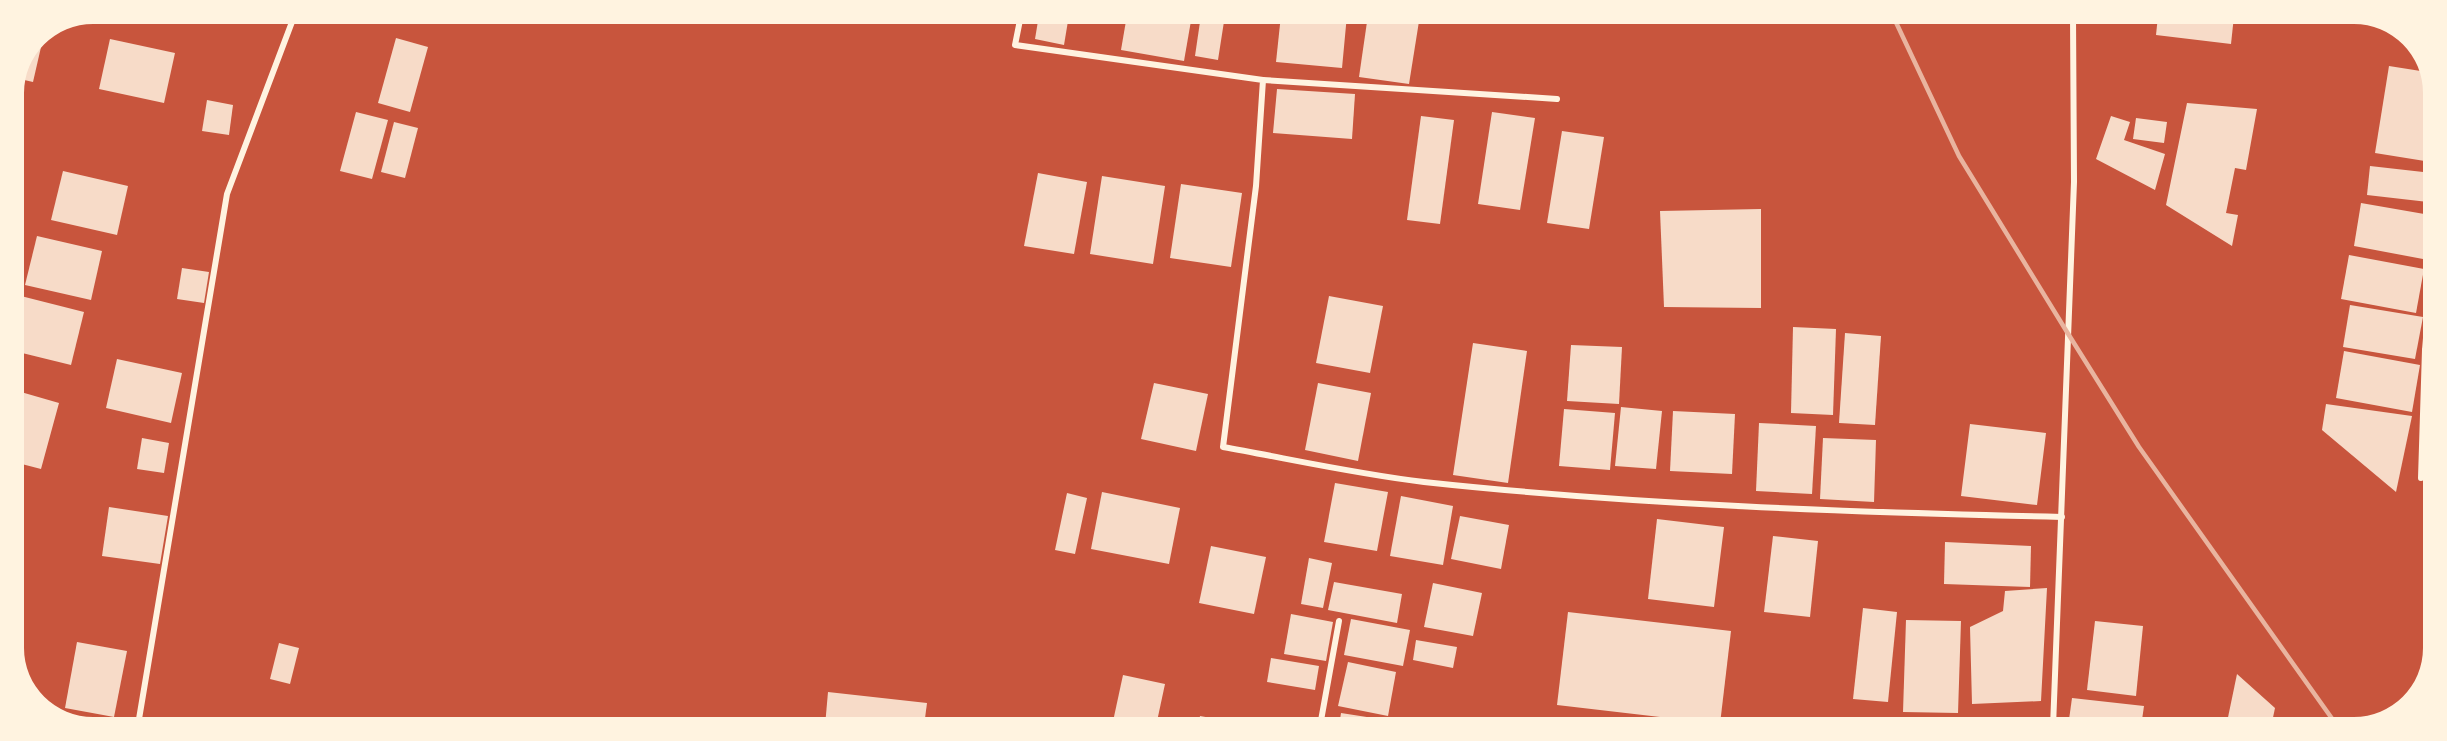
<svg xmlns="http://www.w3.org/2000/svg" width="2447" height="741" font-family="'Exo 2',sans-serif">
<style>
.building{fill:#f7dbc8}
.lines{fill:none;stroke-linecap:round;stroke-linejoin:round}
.minor{stroke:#fff3e0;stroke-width:6}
.rail{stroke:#e9b49f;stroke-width:4.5}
</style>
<rect width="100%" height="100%" fill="#c8553d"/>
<g class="building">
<polygon points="1039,15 1069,15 1064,45 1035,39"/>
<polygon points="1127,15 1192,15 1184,61 1121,50"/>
<polygon points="1201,15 1225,15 1218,60 1195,56"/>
<polygon points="1281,15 1347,15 1342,68 1276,62"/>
<polygon points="1368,15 1420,15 1409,84 1359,77"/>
<polygon points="2158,16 2234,16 2231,44 2156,35"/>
<polygon points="44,34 33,82 20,79 37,37"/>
<polygon points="396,38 428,47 410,112 378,103"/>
<polygon points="110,39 175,53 164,103 99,89"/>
<polygon points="2389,66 2427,72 2433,88 2431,162 2375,153"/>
<polygon points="1277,89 1355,94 1352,139 1273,133"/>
<polygon points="207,100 233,105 229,135 202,131"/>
<polygon points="2187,103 2257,109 2246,170 2235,168 2226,213 2238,215 2232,246 2166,205"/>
<polygon points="356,112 388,120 372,179 340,171"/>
<polygon points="1492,112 1535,118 1520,210 1478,204"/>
<polygon points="1421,116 1454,120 1440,224 1407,220"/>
<polygon points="2111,116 2130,122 2124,140 2165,154 2155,190 2096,159"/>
<polygon points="2136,118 2167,122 2164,143 2133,139"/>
<polygon points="394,122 418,128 405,178 381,172"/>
<polygon points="1562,131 1604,137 1589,229 1547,223"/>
<polygon points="2370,166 2432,173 2428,202 2367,195"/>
<polygon points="63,171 128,186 117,235 51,220"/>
<polygon points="1038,173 1087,182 1074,254 1024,246"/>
<polygon points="1102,176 1165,186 1153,264 1090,254"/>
<polygon points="1181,184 1242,193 1231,267 1170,258"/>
<polygon points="2361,203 2430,215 2423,259 2354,246"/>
<polygon points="1761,209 1761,308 1664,307 1660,211"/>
<polygon points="37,236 102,251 91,300 25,285"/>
<polygon points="2349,255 2424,269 2416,313 2341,299"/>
<polygon points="182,268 209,272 204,303 177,299"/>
<polygon points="17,295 84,312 71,365 14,351 14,308"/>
<polygon points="1329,296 1383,306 1370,373 1316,363"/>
<polygon points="2350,305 2423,317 2415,359 2343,347"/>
<polygon points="1793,327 1836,329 1833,415 1791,413"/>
<polygon points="1845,333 1881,336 1875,425 1839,423"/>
<polygon points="1473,343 1527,351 1508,483 1453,475"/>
<polygon points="1571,345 1622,347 1619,404 1567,401"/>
<polygon points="2344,351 2420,365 2412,412 2336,398"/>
<polygon points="117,359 182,373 171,423 106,408"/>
<polygon points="1154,383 1208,394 1196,451 1141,439"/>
<polygon points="1318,383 1371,393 1358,461 1305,450"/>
<polygon points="14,390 59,403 41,469 14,462"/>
<polygon points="2326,404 2412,416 2396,492 2322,430"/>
<polygon points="1621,407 1662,411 1656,469 1615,466"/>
<polygon points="1564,409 1615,413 1610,470 1559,466"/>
<polygon points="1673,411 1735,414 1732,474 1670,471"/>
<polygon points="1759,423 1816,426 1812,494 1756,491"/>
<polygon points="1970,424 2046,433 2037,505 1961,496"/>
<polygon points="142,438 169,443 164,473 137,469"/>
<polygon points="1823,438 1876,440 1874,502 1820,499"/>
<polygon points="1335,483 1388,492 1377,551 1324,542"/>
<polygon points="1102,492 1180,508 1169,564 1091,549"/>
<polygon points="1067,493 1087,498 1075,554 1055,550"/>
<polygon points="2430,493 2431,493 2431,534 2425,527"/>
<polygon points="1401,496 1453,506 1443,565 1390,556"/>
<polygon points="109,507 168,516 160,564 102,556"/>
<polygon points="1460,516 1509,525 1501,569 1451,559"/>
<polygon points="1657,519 1724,527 1714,607 1648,599"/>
<polygon points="1773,536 1818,541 1810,617 1764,612"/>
<polygon points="1945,542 2031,546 2030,587 1944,584"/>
<polygon points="1211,546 1266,557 1254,614 1199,603"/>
<polygon points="1309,558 1332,563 1323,608 1301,604"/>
<polygon points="1334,582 1402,594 1397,623 1328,610"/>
<polygon points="1433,583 1482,593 1473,636 1424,627"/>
<polygon points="2047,588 2041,701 1972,704 1970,627 2003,611 2005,591"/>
<polygon points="1863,608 1897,612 1888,702 1853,699"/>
<polygon points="1568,612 1731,631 1720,724 1557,705"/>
<polygon points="1291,614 1333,622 1326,661 1284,654"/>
<polygon points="1351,619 1410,630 1403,666 1344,655"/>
<polygon points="1906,620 1961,621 1958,713 1903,712"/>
<polygon points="2095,621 2143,626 2136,696 2087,690"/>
<polygon points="1416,640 1457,647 1453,668 1413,660"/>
<polygon points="77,642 127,651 114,717 65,708"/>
<polygon points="279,643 299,648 290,684 270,679"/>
<polygon points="1271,658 1319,666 1315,690 1267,682"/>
<polygon points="1348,662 1396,672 1388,716 1338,706"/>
<polygon points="2237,674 2275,708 2271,727 2226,727"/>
<polygon points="1123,675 1165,684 1156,726 1112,726"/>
<polygon points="828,692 927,703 924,726 825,726"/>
<polygon points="2072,698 2144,706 2141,727 2068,727"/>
<polygon points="1341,713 1386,720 1385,726 1339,726"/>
<polygon points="1200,716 1250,725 1249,726 1198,726"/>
<polygon points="1481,718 1523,725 1523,726 1480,726"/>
<polygon points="1922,722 1970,724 1969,727 1921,727"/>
</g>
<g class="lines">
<g class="minor">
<path d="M1021,15L1015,45L1263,80L1256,186L1223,447C1290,459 1357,474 1424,482C1636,505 1849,512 2062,517"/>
<polyline points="1263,80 1557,99"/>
<polyline points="2432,350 2425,350 2432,267"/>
<polyline points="2421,478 2425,350"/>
<polyline points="138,725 227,194 295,14"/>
<polyline points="1320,726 1339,621"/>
<polyline points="2053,727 2074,182 2073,16"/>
</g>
<polyline class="rail" points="1893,16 1959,156 2067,332 2139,447 2338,727"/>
</g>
<path d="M0 0H2447V741H0ZM93 24H2354A69 69 0 0 1 2423 93V648A69 69 0 0 1 2354 717H93A69 69 0 0 1 24 648V93A69 69 0 0 1 93 24Z" fill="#fff3e0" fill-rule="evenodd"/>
</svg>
